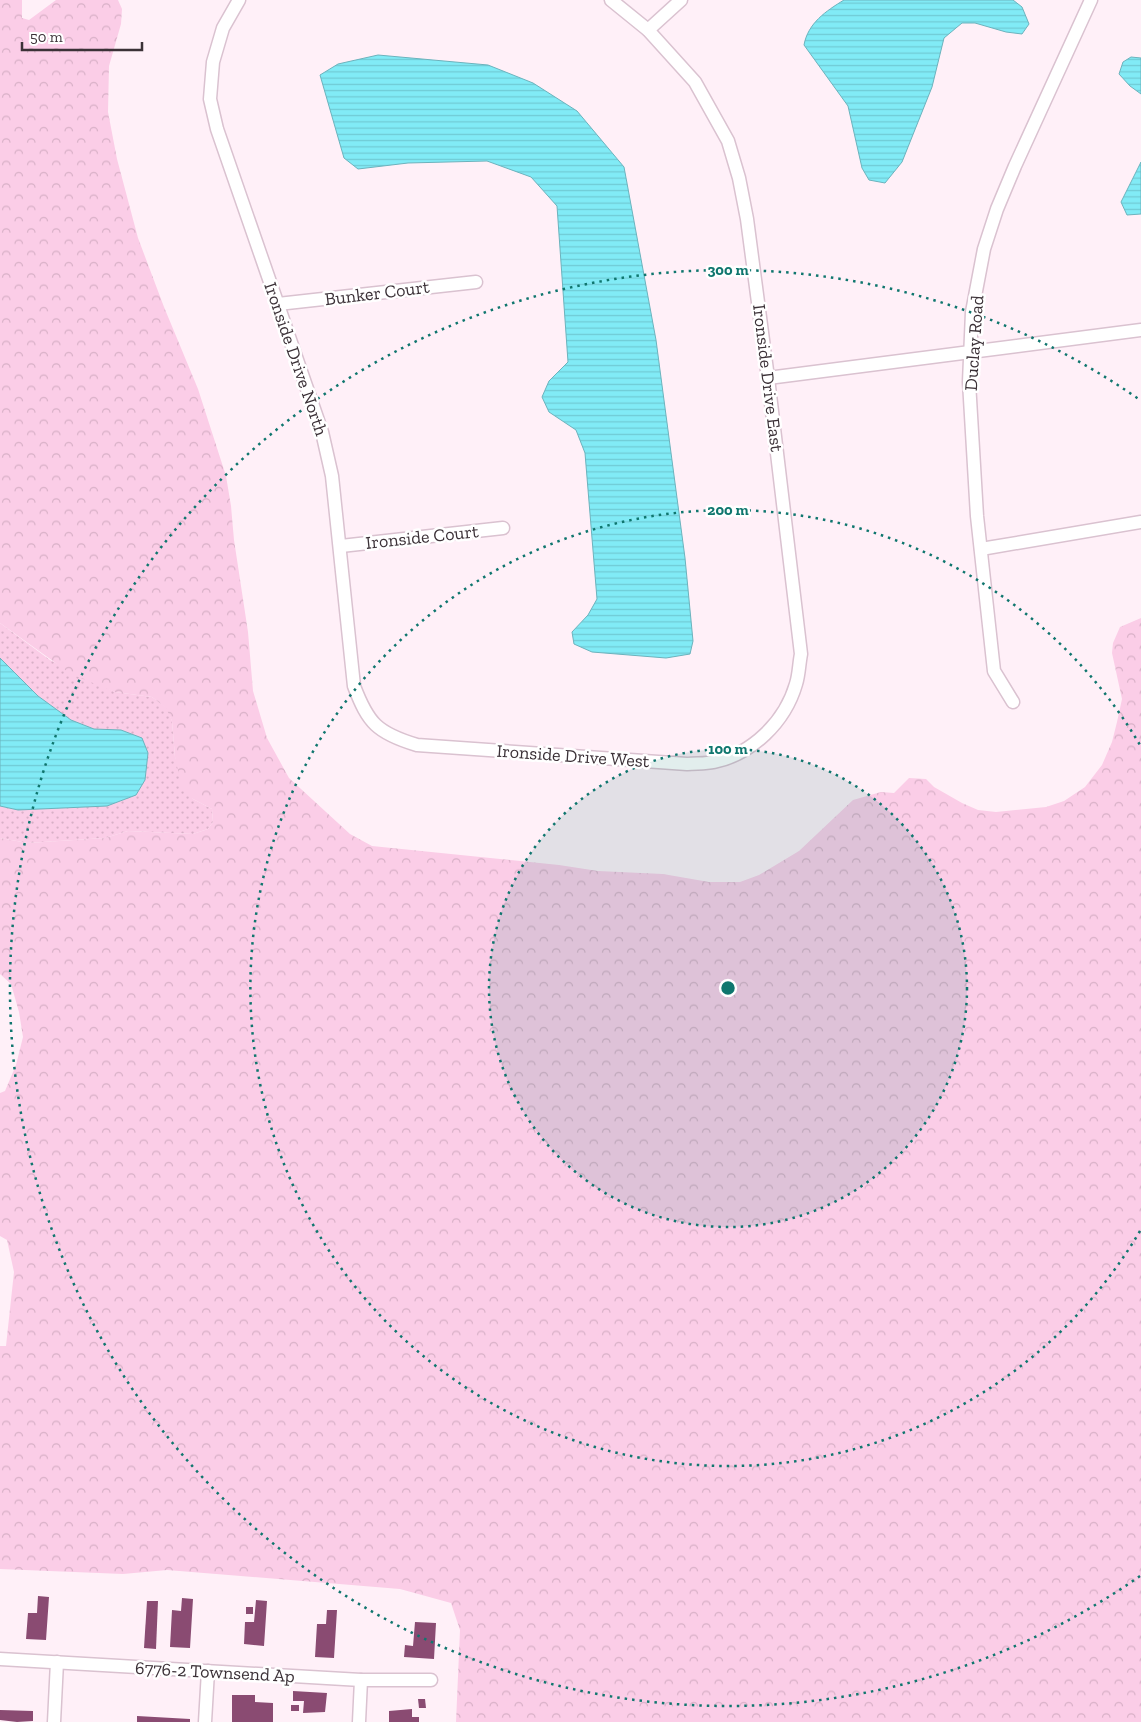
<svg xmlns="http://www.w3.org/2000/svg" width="1141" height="1722" font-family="'Zilla Slab',serif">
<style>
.grass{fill:url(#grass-dots)}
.forest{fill:url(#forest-crowns)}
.water{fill:url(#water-rules);stroke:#6cb3bd}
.building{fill:#8a4b72}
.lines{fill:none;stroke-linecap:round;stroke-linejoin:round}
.street-casing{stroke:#dac2d0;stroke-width:15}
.street{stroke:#fff;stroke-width:12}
.ring{fill:none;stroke:#0f766e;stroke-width:2.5;stroke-dasharray:2.5 5}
.labels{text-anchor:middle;stroke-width:5;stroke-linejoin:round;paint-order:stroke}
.street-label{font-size:18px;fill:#3b3137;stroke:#fff}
.centre{fill:#0f766e;stroke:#fff;stroke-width:2.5}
.ring-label{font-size:15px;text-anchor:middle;font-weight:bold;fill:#0f766e;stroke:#fff;stroke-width:5;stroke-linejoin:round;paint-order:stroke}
</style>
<defs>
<pattern id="grass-dots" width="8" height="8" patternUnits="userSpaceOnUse" patternTransform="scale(1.25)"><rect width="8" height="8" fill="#fbcde7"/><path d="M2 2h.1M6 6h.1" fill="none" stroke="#d8b0c7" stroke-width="1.8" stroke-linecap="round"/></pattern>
<pattern id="forest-crowns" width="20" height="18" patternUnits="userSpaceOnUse" patternTransform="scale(1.25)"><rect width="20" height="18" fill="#fbcde7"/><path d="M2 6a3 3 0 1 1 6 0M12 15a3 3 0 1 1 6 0" fill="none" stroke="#d8b0c7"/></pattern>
<pattern id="water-rules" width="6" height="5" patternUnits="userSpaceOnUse" patternTransform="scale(1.25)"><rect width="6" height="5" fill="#81ebf6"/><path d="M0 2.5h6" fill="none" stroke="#70cad4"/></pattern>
</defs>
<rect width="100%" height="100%" fill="#fff0f8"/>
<path class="grass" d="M0,623L50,660L115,692L152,697L167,708L172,721L175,757L193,799L212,809L213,822L208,829L193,834L128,831L105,838L28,843L0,838V806L18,810L107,806L136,795L121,730C112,730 103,730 94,729C57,722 25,684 0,658Z"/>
<polygon class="forest" points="0,0 22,0 22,18 29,20 56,0 118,0 122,9 121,24 109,66 108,112 117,159 138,238 164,307 198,389 226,476 231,506 234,540 248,632 253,691 267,738 289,778 350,834 372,846 559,865 598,871 663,874 709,882 740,882 759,875 799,851 853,800 881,792 894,793 909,778 926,779 934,787 962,803 978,810 996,812 1046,807 1064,801 1085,787 1102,765 1112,742 1117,722 1122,699 1112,653 1113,643 1120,627 1141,618 1141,1722 456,1722 460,1630 451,1603 400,1589 167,1570 123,1574 0,1569 0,1346 6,1346 14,1272 7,1240 0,1236 0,1093 5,1091 16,1065 23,1037 19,1012 11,984 0,974 0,838 28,843 105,838 128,831 193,834 208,829 213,822 212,809 193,799 181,784 175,757 172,721 166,708 152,697 115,692 71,674 0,623"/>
<g class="water">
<path d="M844,0H1013L1022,7L1029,24L1022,34L1006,32L975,23H962L944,38L932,87L902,162L885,183L869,180L862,168L848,106L804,45C808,23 826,11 844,0Z"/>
<polygon points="378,55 488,65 533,83 577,111 624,167 656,340 685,558 693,641 690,654 666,658 592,652 574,644 572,632 588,615 597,599 585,453 576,430 549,412 542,397 549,381 568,362 557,206 531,177 487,161 408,163 358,169 344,158 320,75 338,64"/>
<polygon points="1131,57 1141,58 1141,94 1130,86 1119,74 1123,62"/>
<polygon points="1141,162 1141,214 1127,215 1121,202"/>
<polygon points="0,658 38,696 71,720 94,729 121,730 142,738 148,753 145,780 136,795 107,806 18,810 0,806"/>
</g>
<g class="building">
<polygon points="38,1596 49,1597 46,1640 26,1639 28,1613 37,1613"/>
<polygon points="182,1598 193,1599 190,1648 170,1647 172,1610 181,1611"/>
<polygon points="256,1600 267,1601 264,1646 244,1644 245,1622 254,1622"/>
<polygon points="147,1601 158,1601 156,1649 144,1648"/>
<rect x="246" y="1607" width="7" height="7"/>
<polygon points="327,1610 337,1610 334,1658 315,1657 317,1624 326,1624"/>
<polygon points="415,1622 436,1623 434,1659 404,1657 405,1645 413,1646"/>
<polygon points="293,1691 327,1693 325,1712 303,1713 304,1701 293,1701"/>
<polygon points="232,1695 255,1695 255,1702 273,1703 273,1722 232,1722"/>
<polygon points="418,1699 425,1699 426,1708 419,1708"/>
<rect x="291" y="1705" width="8" height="6"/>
<polygon points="412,1709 412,1717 419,1717 419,1722 389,1722 389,1711"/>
<polygon points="0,1710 33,1711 33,1721 17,1722 0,1720"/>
<polygon points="137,1716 190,1719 190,1722 137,1722"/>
</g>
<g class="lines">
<defs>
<g id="street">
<path d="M239,0L223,28L213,62L210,99L217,129L322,432L332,476L354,686C368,723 377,733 417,745L687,764C696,763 705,764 714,762C752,754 785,722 796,684C799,675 799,664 801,654L768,378L747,219L739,178L728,141L695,82L648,30L611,0"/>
<polyline points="648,30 681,0"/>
<polyline points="278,304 476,282"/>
<polyline points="768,378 1141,330"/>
<polyline points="341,546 503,528"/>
<polyline points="981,549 1141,522"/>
<polyline points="1013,702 994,671 977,516 969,382 972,312 984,249 997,209 1015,166 1091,0"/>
<polyline points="0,1659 361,1680 431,1680"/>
<polyline points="54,1722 57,1662"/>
<polyline points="205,1722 208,1671"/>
<polyline points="359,1722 361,1680"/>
</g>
</defs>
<use href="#street" class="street-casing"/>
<use href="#street" class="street"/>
</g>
<circle cx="728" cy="988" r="239" fill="#0f766e" fill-opacity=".12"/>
<g class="ring">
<circle cx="728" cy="988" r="239"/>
<path d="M1140 1231A478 478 0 1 1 1140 745"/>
<path d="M1140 1576A718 718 0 1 1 1140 400"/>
</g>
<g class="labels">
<g class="street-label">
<text transform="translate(377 293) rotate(-7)" y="6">Bunker Court</text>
<text transform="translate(974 343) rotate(-86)" y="6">Duclay Road</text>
<text transform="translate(296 359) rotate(71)" y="6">Ironside Drive North</text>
<text transform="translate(768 378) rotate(83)" y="6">Ironside Drive East</text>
<text transform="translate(422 537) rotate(-6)" y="6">Ironside Court</text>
<text transform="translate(573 756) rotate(4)" y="6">Ironside Drive West</text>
<text transform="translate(215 1672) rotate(3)" y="6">6776-2 Townsend Ap</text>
</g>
</g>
<circle cx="728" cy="988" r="8" class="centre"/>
<g class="ring-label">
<text x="728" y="275">300 m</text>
<text x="728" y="515">200 m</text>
<text x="728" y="754">100 m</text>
</g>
<path d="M22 42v8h120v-8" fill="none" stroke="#3b3137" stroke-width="2.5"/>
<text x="30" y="42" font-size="15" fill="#3b3137" stroke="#ffffff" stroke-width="4" paint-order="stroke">50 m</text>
</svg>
